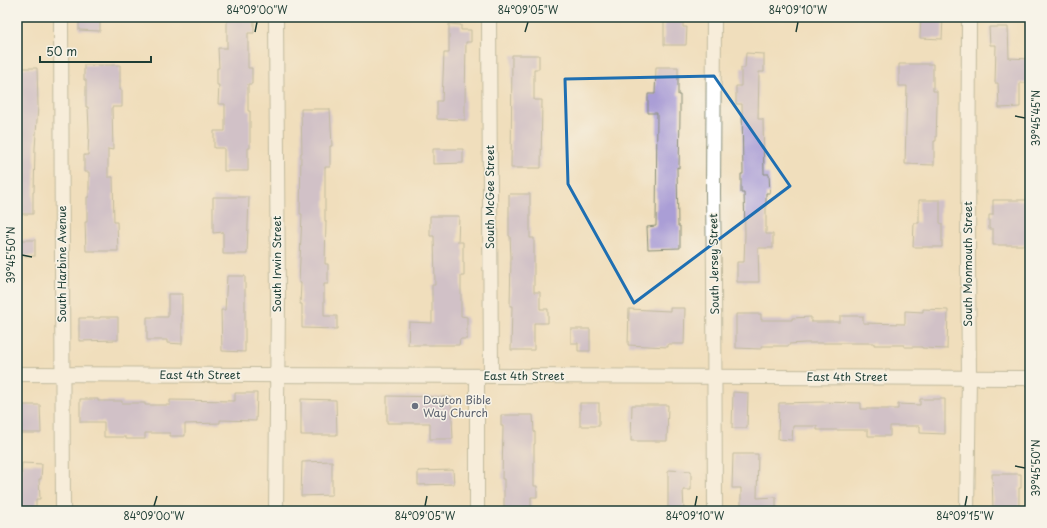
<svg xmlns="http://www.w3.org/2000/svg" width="1047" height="528" font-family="'Playpen Sans',sans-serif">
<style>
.building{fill:#aa9ed6}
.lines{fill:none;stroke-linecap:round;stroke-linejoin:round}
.street-casing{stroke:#888e78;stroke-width:16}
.street{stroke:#fff;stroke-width:14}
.marked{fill:none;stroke:#1f6fb2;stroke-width:3;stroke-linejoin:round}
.ticks{fill:none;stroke:#1f3d34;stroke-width:1.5}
.worship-dot{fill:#6b7280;stroke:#f7f3e8;stroke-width:1.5}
.labels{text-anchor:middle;stroke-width:3;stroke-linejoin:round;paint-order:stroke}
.street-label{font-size:11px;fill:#1f3d34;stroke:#f7f3e8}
.worship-label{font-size:11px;fill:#5b616d;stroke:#f7f3e8;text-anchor:start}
.neatline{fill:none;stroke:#1f3d34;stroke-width:1.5}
.ticks-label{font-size:10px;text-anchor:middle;fill:#1f3d34}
</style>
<rect width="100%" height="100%" fill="#f7f3e8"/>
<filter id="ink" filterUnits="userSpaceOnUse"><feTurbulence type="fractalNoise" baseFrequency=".025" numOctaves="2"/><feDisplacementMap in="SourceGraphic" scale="8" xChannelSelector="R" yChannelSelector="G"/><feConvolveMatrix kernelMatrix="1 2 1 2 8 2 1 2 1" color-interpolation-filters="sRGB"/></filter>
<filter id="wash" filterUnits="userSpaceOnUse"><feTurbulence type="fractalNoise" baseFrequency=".012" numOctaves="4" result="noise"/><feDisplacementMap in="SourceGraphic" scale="16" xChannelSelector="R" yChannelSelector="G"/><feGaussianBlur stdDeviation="0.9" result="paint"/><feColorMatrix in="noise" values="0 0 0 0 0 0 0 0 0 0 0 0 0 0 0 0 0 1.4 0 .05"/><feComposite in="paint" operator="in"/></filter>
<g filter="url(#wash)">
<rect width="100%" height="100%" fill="#f0debc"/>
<g id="blocks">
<g class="building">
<polygon points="79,17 100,17 100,31 79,30"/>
<polygon points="664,17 683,17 683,27 687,27 686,45 664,45"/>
<polygon points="921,17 943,17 942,39 920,38"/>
<polygon points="227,19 254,19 254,33 248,33 248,68 252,68 252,84 248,84 248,111 250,111 250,148 248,148 248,171 224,171 224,148 214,148 214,131 225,131 225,104 218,104 219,85 217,85 217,68 219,68 218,48 227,48"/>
<polygon points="449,24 461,25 461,30 471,30 471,42 466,42 465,101 465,120 437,119 437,101 442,101 444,53 449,53"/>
<polygon points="989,27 1008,27 1009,58 1030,59 1030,83 1020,83 1020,107 999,108 998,83 995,83 996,45 990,45"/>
<polygon points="746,53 764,54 764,72 759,72 758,119 763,119 764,174 769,174 770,193 766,193 766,234 773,234 773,248 758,248 759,282 737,282 737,262 744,262 745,234 744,193 741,193 741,174 743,174 742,104 736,104 736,86 741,86 741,68 745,68"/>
<polygon points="512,55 539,55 539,69 534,69 534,100 542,100 541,168 511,168"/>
<polygon points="899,64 933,64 933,91 937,91 937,105 936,141 934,141 934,165 905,164 907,86 899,86"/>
<polygon points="84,65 120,65 120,90 122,90 122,107 112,107 113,150 108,149 108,177 113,177 114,222 117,222 118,251 86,251 85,222 87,222 87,197 89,197 89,172 84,172 84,155 88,155 89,129 88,107 86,107 86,80 84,80"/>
<polygon points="656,67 678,67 678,95 680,95 680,115 679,168 677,167 678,226 680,226 680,248 648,249 647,227 656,226 657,113 648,113 648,94 655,94"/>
<polygon points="17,68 37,68 38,106 35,148 34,192 33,192 33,214 17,214"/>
<polygon points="301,109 330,109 332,146 330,146 330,167 325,167 325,221 326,221 325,264 328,264 328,284 324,284 324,316 337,316 337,329 302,328 302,304 300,304 301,283 299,283 302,214 300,214 301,153 302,153"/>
<polygon points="433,149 463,149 463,163 433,164"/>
<polygon points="509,194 530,194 530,238 534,238 534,292 540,292 540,309 548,309 548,323 534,323 534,350 511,350 512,306 510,306 511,257 510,236 509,236"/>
<polygon points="213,197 249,197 247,254 223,254 223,232 213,233"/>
<polygon points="919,200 940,200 940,223 942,224 942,247 913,247 914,223 919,223"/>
<polygon points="993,200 1030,200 1030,245 993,245 993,229 989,229 989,215 993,215"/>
<polygon points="430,216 459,216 458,242 463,242 463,262 464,262 464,276 461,276 461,316 467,317 467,339 460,339 459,345 408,345 409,322 432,323 432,285 435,285 434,236 430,236"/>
<rect x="17" y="240" width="18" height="16"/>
<polygon points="227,276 245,276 245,352 222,351 221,310 225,310"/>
<polygon points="168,294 182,294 182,344 167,343 167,340 147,340 147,317 168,317"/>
<polygon points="670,308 685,308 684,344 668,344 668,347 628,345 629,309 670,311"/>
<polygon points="923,309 948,310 947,349 922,348 922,347 904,347 904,345 874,345 874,343 805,343 789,344 789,346 761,346 761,349 736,348 736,314 761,314 761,320 792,320 792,318 811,317 811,322 840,322 840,316 863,316 863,323 905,324 905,311 923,312"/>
<polygon points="100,317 118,317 118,340 79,341 79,318 100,318"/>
<polygon points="571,329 590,329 590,351 578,351 578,343 571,343"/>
<polygon points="733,392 748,393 747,428 732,428"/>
<polygon points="235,393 257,393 256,421 220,420 220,423 185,424 185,436 170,436 170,433 145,433 145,439 126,439 126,437 104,437 104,422 80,422 80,399 98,399 98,401 122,401 122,403 145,403 145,405 170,405 170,400 235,401"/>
<polygon points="387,396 451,397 453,439 430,439 430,423 387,423"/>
<polygon points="301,399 336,400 337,435 301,435"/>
<polygon points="920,399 945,399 945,434 920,433 920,426 890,426 890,436 868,436 868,430 817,430 817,426 793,426 792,440 778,439 779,403 822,402 861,403 861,409 898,409 898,404 920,405"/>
<rect x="580" y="403" width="19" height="23"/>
<polygon points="17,405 40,405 41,433 21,433 21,425 17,425"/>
<polygon points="632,405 668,405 667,441 631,441"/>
<polygon points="501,415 533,415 534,432 535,432 535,444 534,444 534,486 537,486 537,497 531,497 531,511 504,511 504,479 502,479 503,426 501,426"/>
<polygon points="733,454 758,454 757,498 776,497 776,511 741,511 741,488 732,488"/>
<polygon points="332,461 332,495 301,496 302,462"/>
<polygon points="22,463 42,464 41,479 39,479 40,499 36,499 36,507 17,507 17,490 21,490"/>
<polygon points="453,470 454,484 418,485 418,471"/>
<polygon points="668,470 691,471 691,490 683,490 684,511 668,511"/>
<polygon points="992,474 1021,474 1021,488 1019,488 1019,511 993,511"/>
</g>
</g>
</g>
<g filter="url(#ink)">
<use href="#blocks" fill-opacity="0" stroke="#888e78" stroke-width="1"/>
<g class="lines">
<defs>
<g id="street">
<polyline points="61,17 63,511"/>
<polyline points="489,17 491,376"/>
<polyline points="714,17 713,193 714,274 715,511"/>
<polyline points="17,374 1030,378"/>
<polyline points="477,376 477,511"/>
<polyline points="276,511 278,302 276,17"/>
<polyline points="967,511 969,378 968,256 969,17"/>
</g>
</defs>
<use href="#street" class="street-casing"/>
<use href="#street" class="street"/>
</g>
</g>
<path d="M0 0H1047V528H0ZM714,76L790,186L634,303L568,184L565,79Z" fill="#f0debc" fill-opacity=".55" fill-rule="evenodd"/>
<path class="marked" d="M714,76L790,186L634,303L568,184L565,79Z"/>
<path class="ticks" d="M255,32L257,22M525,32L528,22M796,32L798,22M1015,116L1025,118M22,255L32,257M1015,466L1025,468M154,506L157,496M425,506L427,496M695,506L697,496M965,506L967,496"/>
<circle class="worship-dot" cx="415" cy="406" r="4"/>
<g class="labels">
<g class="street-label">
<text transform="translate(490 197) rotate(-90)" y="4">South McGee Street</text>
<text transform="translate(62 264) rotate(-90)" y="4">South Harbine Avenue</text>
<text transform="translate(277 264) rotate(-90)" y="4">South Irwin Street</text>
<text transform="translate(714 264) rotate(-91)" y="4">South Jersey Street</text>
<text transform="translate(968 264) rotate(-90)" y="4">South Monmouth Street</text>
<text x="200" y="379">East 4th Street</text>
<text x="524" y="380">East 4th Street</text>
<text x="847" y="381">East 4th Street</text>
</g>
<g class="worship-label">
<text x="423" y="404">Dayton Bible<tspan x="423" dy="13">Way Church</tspan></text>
</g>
</g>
<rect width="1047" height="528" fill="none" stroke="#f7f3e8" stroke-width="44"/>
<path d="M40 56v6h111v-6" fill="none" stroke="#1f3d34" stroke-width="2"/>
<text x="46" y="56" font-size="12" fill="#1f3d34" stroke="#f7f3e8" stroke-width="3" paint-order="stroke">50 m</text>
<rect x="22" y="22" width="1003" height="484" class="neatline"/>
<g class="ticks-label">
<text x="257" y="14">84°09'00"W</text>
<text x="528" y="14">84°09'05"W</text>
<text x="798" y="14">84°09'10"W</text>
<text transform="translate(1036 118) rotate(-90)" y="4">39°45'45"N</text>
<text transform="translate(11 255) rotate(-90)" y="4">39°45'50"N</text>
<text transform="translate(1036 468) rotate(-90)" y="4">39°45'50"N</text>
<text x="154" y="520">84°09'00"W</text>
<text x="425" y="520">84°09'05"W</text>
<text x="695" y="520">84°09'10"W</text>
<text x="965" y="520">84°09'15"W</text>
</g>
</svg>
